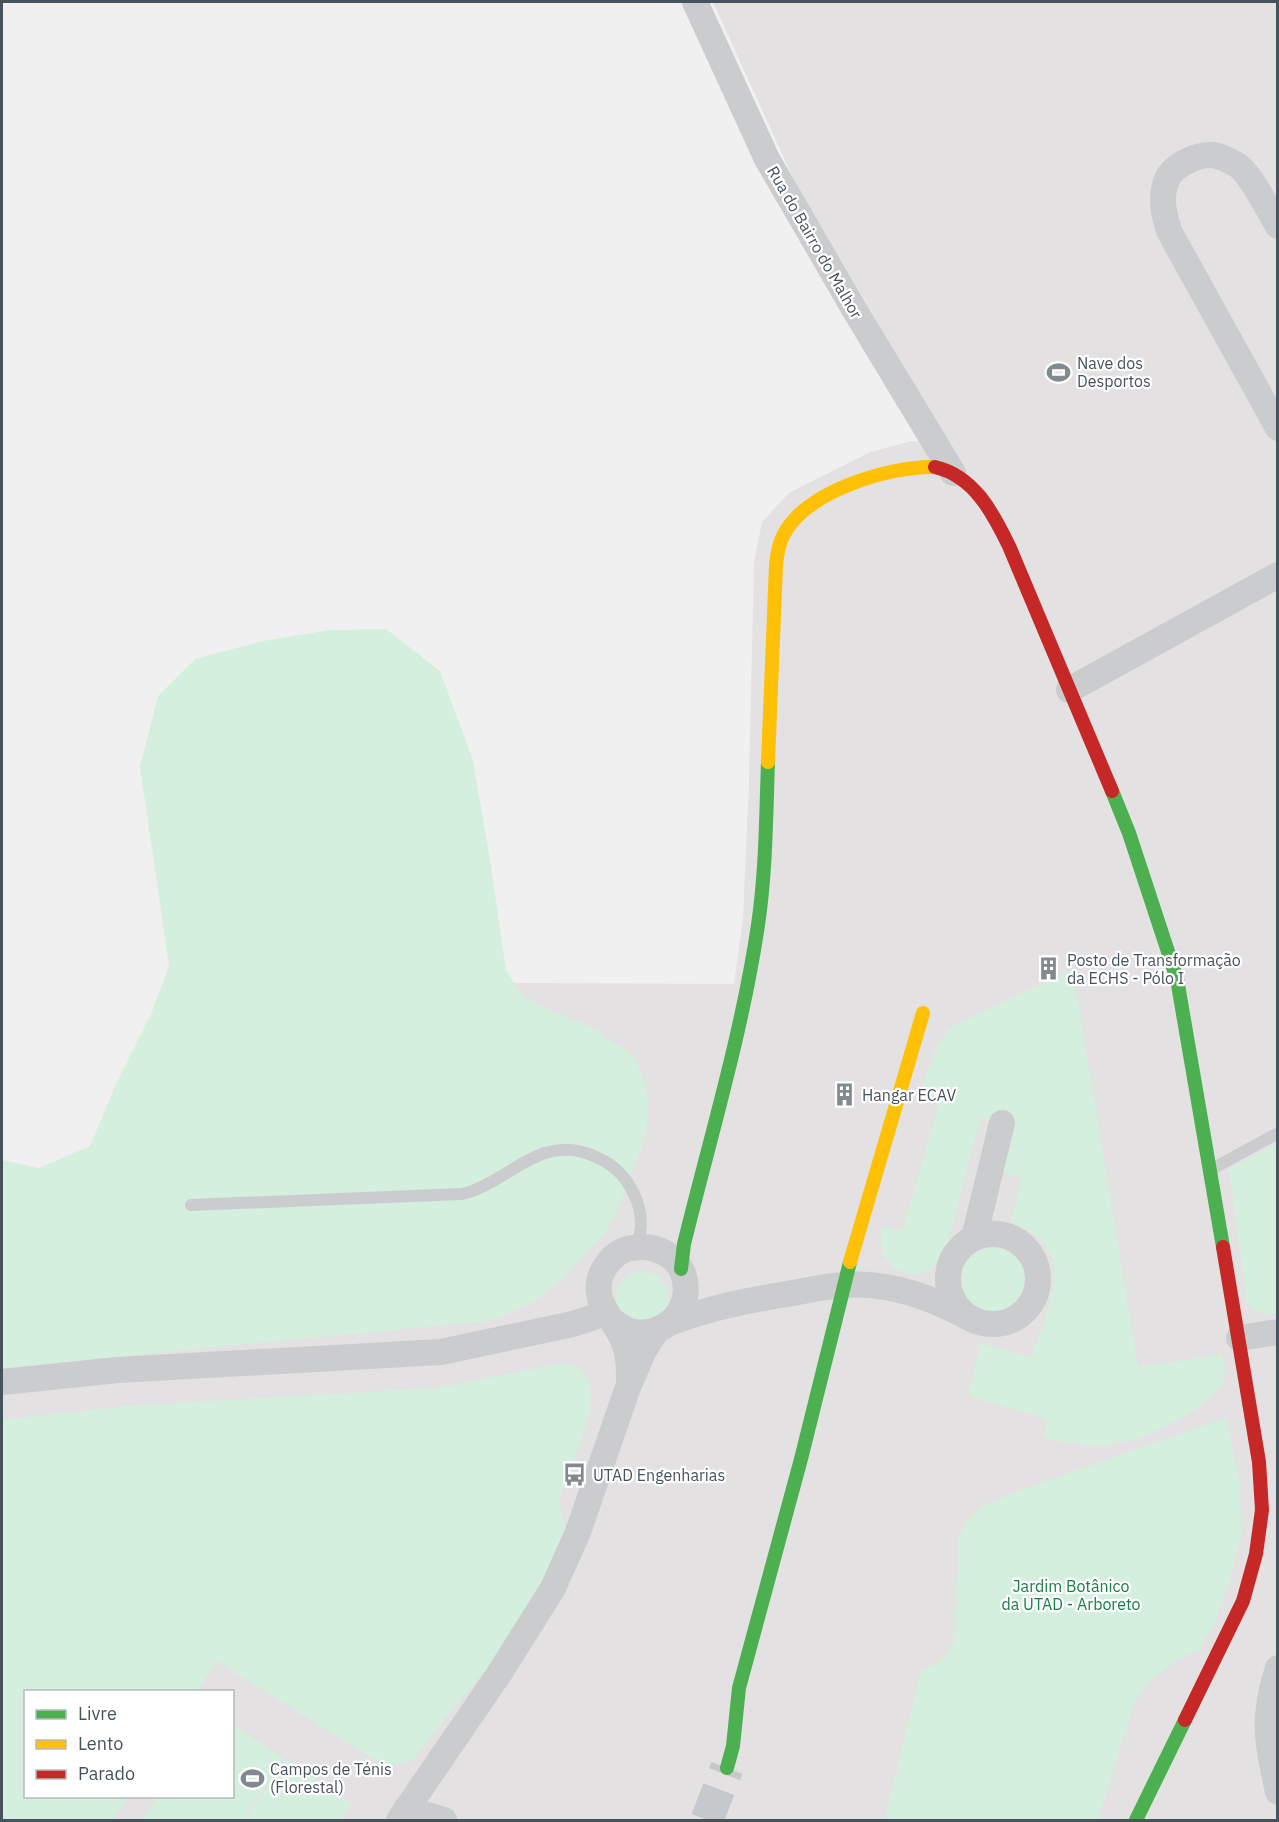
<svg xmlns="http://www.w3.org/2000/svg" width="1279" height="1822" font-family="'IBM Plex Sans',sans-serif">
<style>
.education{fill:#e3e1e2;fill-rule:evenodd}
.green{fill:#d5efde}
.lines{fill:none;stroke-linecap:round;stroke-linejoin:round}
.secondary-tunnel{stroke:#c6c9cb;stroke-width:33;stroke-dasharray:33 16;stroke-linecap:butt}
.lane{stroke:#caccce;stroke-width:12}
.street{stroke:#caccce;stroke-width:26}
.fast{stroke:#4caf50;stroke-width:14}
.slow{stroke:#ffc107;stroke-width:14}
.jam{stroke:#c62828;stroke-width:14}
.labels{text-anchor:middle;stroke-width:4.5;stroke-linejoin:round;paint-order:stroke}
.street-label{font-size:16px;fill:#47535c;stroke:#fff}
.poi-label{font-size:16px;fill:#47535c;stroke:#fff;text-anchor:start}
.park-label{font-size:16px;fill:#187e48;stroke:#fff}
</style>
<rect width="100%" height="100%" fill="#f1f0f0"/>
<path class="education" d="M713,2H1277V1820H2V1181L17,1182L488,983L734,984L743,919L749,781L754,562L762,522L789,493L871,452L912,441L949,444L794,180ZM26,1692H232V1796H26Z"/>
<g class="green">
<polygon points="386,629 440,671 473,760 490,860 506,970 521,994 544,1007 598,1031 635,1058 644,1081 648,1102 647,1126 641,1149 616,1214 606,1231 561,1281 536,1300 503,1316 486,1321 2,1368 2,1160 39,1168 90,1146 116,1084 151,1014 169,966 140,767 158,696 195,659 263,641 330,630"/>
<path d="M1068,972L1075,989L1080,1015L1138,1367L1222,1355C1223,1362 1226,1371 1224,1378C1215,1408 1145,1439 1116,1444C1092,1448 1066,1443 1043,1437L1048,1419L969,1396L980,1343L1031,1358C1041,1328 1069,1272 1045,1245C1036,1234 1023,1228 1011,1221L1022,1178L1002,1173L995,1122L981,1118C973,1146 965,1175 958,1203C953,1222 949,1243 939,1260C928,1279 901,1278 888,1262C880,1253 880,1238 882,1227L902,1232L943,1091L923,1085C931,1062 936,1040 955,1025Z"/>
<path d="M1277,1143V1314C1264,1314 1257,1314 1247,1304L1229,1169Z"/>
<circle cx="993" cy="1280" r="32"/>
<circle cx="642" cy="1297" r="26"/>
<path d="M563,1363C624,1374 567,1463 560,1498C558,1508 565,1519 565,1529C564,1537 537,1594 532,1604C512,1641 484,1671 458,1703C442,1721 428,1741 413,1760L384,1766L217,1661L197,1691L26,1692V1796L128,1797L113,1820H2V1420L126,1406L438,1388Z"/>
<path d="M1226,1418L1240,1485L1241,1534L1229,1582L1214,1624L1199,1649L1178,1660L1151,1680L1134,1702L1098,1820H885L921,1671C938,1663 948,1658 955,1640L958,1540L970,1517L987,1504L1027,1488Z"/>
<polygon points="233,1725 284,1759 243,1820 142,1820 158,1797 232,1796"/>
<polygon points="286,1760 352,1804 341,1820 245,1820"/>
</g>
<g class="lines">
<polyline class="secondary-tunnel" points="707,1820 727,1768"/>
<g class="lane">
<polyline points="1212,1169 1278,1133"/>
<path d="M191,1205L462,1194C509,1183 540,1132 594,1156C608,1162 621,1171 629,1185C641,1204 645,1226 636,1247"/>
</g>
<g class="street">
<polyline points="695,2 767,159 857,314 953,473"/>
<path d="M1278,226C1268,210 1252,175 1237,165C1231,161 1218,155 1211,155C1195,155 1171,166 1166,182C1160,199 1164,214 1169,231L1278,428"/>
<polyline points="1069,690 1278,575"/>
<circle cx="993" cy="1279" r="45"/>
<polyline points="974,1238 1002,1123"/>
<path d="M614,1322C619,1325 624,1329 630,1331C654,1337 681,1322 685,1297C691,1261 658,1240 627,1249C613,1253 601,1269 599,1283C596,1307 615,1320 623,1340C629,1353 629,1367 629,1381"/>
<path d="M670,1323C706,1309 743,1301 781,1295C802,1292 823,1286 844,1285C890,1281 936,1299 975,1321"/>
<polyline points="1239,1338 1278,1332"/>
<polyline points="2,1382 118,1370 441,1352 573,1324 606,1313"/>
<path d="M1278,1668C1273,1684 1269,1700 1268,1716C1266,1741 1273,1767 1278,1792"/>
<polyline points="406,1809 444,1820"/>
<polyline points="399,1820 499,1674 553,1588 578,1532 628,1387 644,1350 657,1330"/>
</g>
<g class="fast">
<polyline points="1112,791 1129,833 1177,979 1223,1247"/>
<path d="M681,1269L684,1244C710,1138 742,1033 758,925C766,871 766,816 768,762"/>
<polyline points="727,1768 733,1746 739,1688 801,1459 850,1262"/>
<polyline points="1136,1820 1185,1720"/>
</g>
<g class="slow">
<path d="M768,762L776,565C777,554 779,543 784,534C807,491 889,466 935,467"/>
<polyline points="850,1262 923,1013"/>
</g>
<g class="jam">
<path d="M935,467C974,476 993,513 1009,546L1112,791"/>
<polyline points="1185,1720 1243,1601 1256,1554 1262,1510 1259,1462 1223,1247"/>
</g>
</g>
<defs>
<symbol id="stadium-bare" viewBox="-9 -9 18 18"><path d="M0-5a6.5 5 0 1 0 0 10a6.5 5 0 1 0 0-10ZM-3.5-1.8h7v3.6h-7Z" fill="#828a90" stroke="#fff" stroke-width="2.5" paint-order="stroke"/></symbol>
<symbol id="building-bare" viewBox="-9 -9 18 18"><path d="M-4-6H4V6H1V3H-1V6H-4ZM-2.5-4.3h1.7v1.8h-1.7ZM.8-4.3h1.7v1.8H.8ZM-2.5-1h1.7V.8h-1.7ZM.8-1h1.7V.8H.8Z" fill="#828a90" stroke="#fff" stroke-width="2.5" paint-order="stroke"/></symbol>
<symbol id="bus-bare" viewBox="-9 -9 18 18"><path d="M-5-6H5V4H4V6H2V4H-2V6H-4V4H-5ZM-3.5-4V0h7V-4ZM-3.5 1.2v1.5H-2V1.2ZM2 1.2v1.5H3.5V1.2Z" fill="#828a90" stroke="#fff" stroke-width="2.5" paint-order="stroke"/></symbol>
</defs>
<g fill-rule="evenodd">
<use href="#stadium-bare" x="1042" y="356" width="33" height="33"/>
<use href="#building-bare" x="1032" y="952" width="33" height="33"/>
<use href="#building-bare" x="828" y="1078" width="33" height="33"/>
<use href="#bus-bare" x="558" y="1458" width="33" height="33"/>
<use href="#stadium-bare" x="236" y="1762" width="33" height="33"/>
</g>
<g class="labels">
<g class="street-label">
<text transform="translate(815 242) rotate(60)" y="6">Rua do Bairro do Malhor</text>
</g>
<g class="poi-label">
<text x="1077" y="369">Nave dos<tspan x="1077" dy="18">Desportos</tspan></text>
<text x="1067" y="966">Posto de Transformação<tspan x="1067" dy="18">da ECHS - Pólo I</tspan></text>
<text x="862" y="1101">Hangar ECAV</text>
<text x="593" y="1481">UTAD Engenharias</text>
<text x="270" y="1775">Campos de Ténis<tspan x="270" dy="18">(Florestal)</tspan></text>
</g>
<g class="park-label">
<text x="1071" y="1592">Jardim Botânico<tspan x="1071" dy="18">da UTAD - Arboreto</tspan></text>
</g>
</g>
<rect width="1279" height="1822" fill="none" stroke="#47535c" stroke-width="6"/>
<rect x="24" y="1690" width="210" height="108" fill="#ffffff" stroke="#b5babe" stroke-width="1.5"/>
<rect x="36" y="1710" width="30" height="9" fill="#4caf50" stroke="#b5babe" stroke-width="1.5"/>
<text x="78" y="1720" font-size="18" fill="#47535c">Livre</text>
<rect x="36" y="1740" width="30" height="9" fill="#ffc107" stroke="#b5babe" stroke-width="1.5"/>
<text x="78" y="1750" font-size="18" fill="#47535c">Lento</text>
<rect x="36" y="1770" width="30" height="9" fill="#c62828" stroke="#b5babe" stroke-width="1.5"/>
<text x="78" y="1780" font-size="18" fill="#47535c">Parado</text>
</svg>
